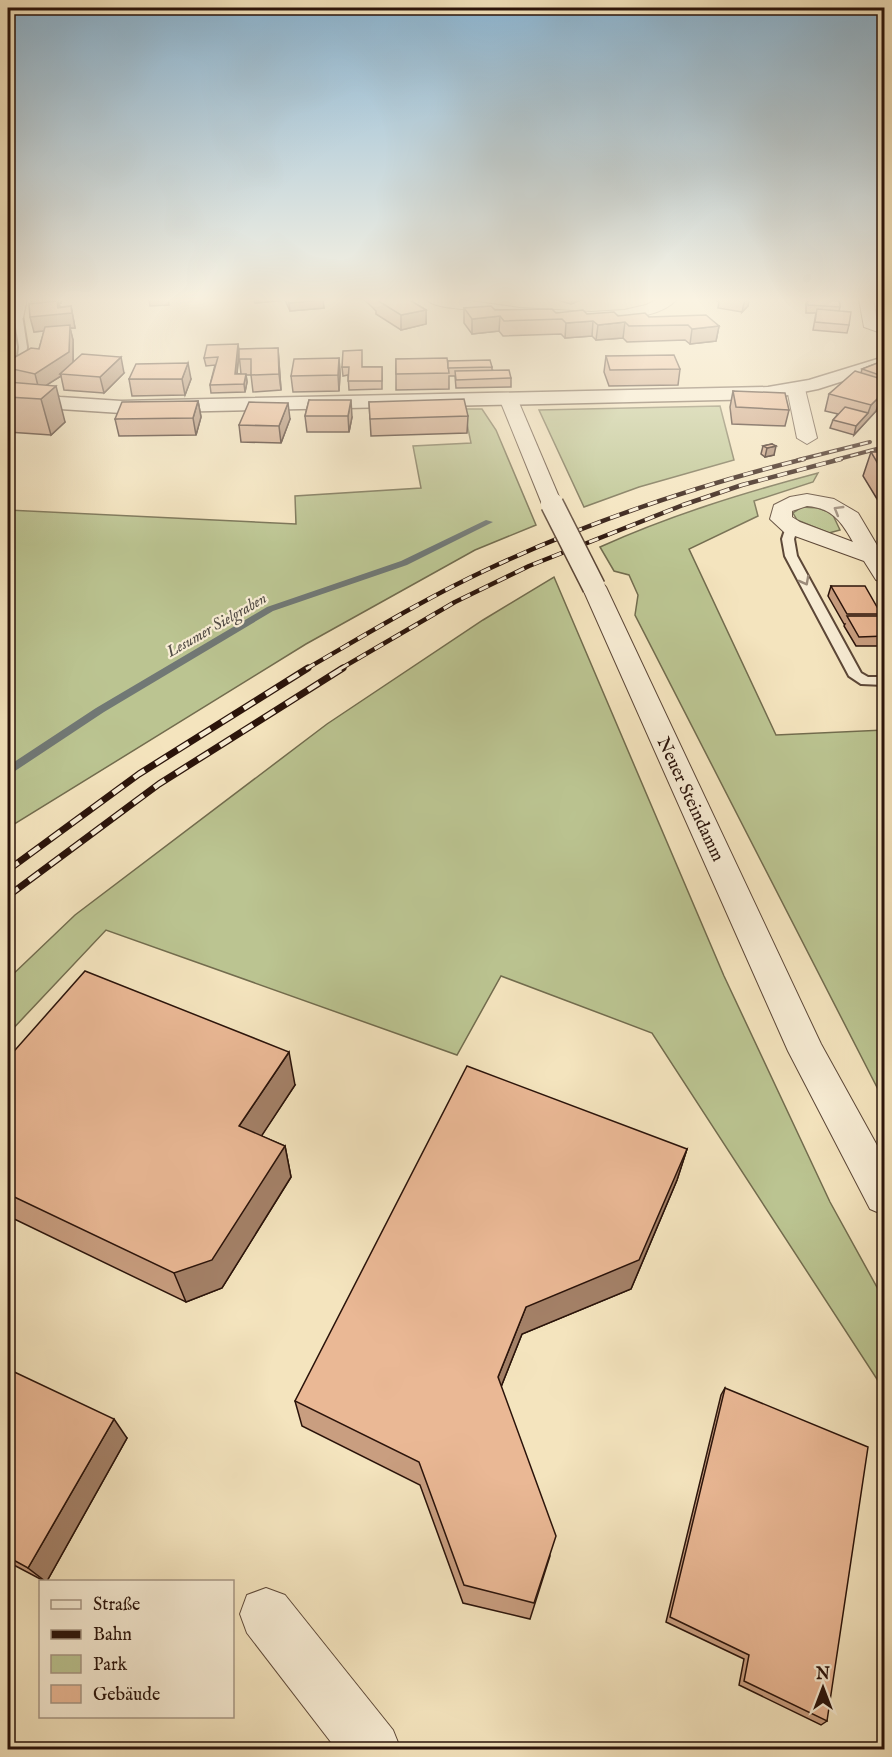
<svg xmlns="http://www.w3.org/2000/svg" width="892" height="1757" font-family="'IM FELL English',serif">
<style>
.green{fill:#bbc491;stroke:#726c4e;stroke-width:1.5}
.lines{fill:none;stroke-linecap:round;stroke-linejoin:round}
.stream{fill:#717875;fill-rule:evenodd}
.service-casing{stroke:#5c4737;stroke-width:4}
.minor-casing{stroke:#5c4737;stroke-width:2}
.tertiary-casing{stroke:#5c4737;stroke-width:3}
.service{fill:#f8edd5;fill-rule:evenodd}
.minor{fill:#f8edd5;fill-rule:evenodd}
.tertiary{fill:#f8edd5;fill-rule:evenodd}
.rail-far2-casing{stroke:#2a130a;stroke-width:4}
.rail-far1-casing{stroke:#2a130a;stroke-width:4.5}
.rail-casing{stroke:#2a130a;stroke-width:7}
.rail-far2{stroke:#f8edd5;stroke-width:2;stroke-dasharray:8;stroke-linecap:butt}
.rail-far1{stroke:#f8edd5;stroke-width:3;stroke-dasharray:10;stroke-linecap:butt}
.rail{stroke:#f8edd5;stroke-width:4.5;stroke-dasharray:13;stroke-linecap:butt}
.minor-bridge-casing{stroke:#5c4737;stroke-width:25;stroke-linecap:butt}
.minor-bridge{stroke:#f8edd5;stroke-width:22}
.wall{fill:#c99e80;stroke:#2a130a;stroke-width:1.5;fill-rule:evenodd}
.shaded-wall{fill:#a48168;stroke:#2a130a;stroke-width:1.5}
.building{fill:#eab895;stroke:#2a130a;stroke-width:1.5}
.oneway{stroke:#9b8b7a}
.labels{text-anchor:middle;stroke-width:4.5;stroke-linejoin:round;paint-order:stroke}
.far-water-label{font-size:16px;font-style:italic;fill:#544e48;stroke:#f8edd5}
.street-label{font-size:18px;fill:#2a130a;stroke:#f8edd5}
</style>
<rect width="100%" height="100%" fill="#f4e4be"/>
<filter id="stains"><feTurbulence type="fractalNoise" baseFrequency=".00333" numOctaves="4"/><feColorMatrix values="0 0 0 0 .2 0 0 0 0 .09 0 0 0 0 .02 0 0 0 .5 -.17"/></filter>
<radialGradient id="worn" r=".72"><stop offset=".6" stop-color="#630" stop-opacity="0"/><stop offset="1" stop-color="#630" stop-opacity=".3"/></radialGradient>
<g class="green">
<polygon points="720,406 734,460 639,487 584,507 539,410"/>
<polygon points="464,409 482,409 496,430 536,525 475,550 306,644 8,828 8,510 296,524 295,496 421,488 413,446 471,443"/>
<path d="M818,473L813,482L754,501L758,516L689,549L776,735L884,730V1101L635,615L638,595L629,575L614,571L600,547C671,515 743,493 818,473Z"/>
<polygon points="802,507 818,508 832,513 840,530 829,533 797,520 793,513"/>
<polygon points="554,577 724,976 830,1202 884,1300 884,1390 652,1033 501,976 457,1055 106,930 8,1034 8,979 75,915 327,724 483,620"/>
</g>
<g class="lines">
<polygon class="stream" points="486,520 493,522 407,565 273,611 104,712 12,773 8,774 8,766 96,708 267,607 401,561"/>
<defs>
<g id="service">
<polygon points="18,313 22,315 27,347 25,367 21,370 17,367 19,347 14,315"/>
<polygon points="792,524 798,527 794,539 797,556 861,673 868,677 884,677 884,685 861,684 849,676 785,556 782,539 786,527"/>
</g>
<g id="minor">
<polygon points="12,299 27,299 23,318 8,320"/>
<path d="M426,299H455L520,308L591,312L624,310L646,305L658,299H677C647,335 513,317 470,310C458,308 434,308 426,299Z"/>
<polygon points="859,299 873,299 877,321 884,324 884,334 864,327"/>
<polygon points="796,384 805,389 817,438 807,444 797,438 787,389"/>
<polygon points="508,393 517,398 562,504 559,508 545,508 542,504 499,398"/>
<path d="M807,494L834,499L858,513L884,557V582L876,580L864,561L784,532L770,519L774,505L790,497ZM807,506C832,508 841,521 853,542L800,522L792,517V511Z"/>
<polygon points="594,580 602,582 606,587 821,1044 884,1158 884,1215 870,1209 788,1051 582,587 586,582"/>
<polygon points="266,1588 285,1595 393,1730 401,1750 337,1750 247,1633 240,1614 247,1595"/>
</g>
<polygon id="tertiary" points="884,357 884,368 818,389 768,399 121,413 60,409 8,399 8,388 60,397 121,401 768,387 809,380"/>
</defs>
<use href="#service" class="service-casing"/>
<use href="#minor" class="minor-casing"/>
<use href="#tertiary" class="tertiary-casing"/>
<use href="#service" class="service"/>
<use href="#minor" class="minor"/>
<use href="#tertiary" class="tertiary"/>
<defs>
<g id="rail-far2">
<polyline points="798,460 870,442"/>
<polyline points="835,460 884,447"/>
</g>
<g id="rail-far1">
<path d="M306,669C365,635 424,599 486,570C588,522 695,486 804,459"/>
<polyline points="340,669 455,602 529,566 683,505 742,485 841,459"/>
</g>
<g id="rail">
<polyline points="8,870 139,774 308,668"/>
<polyline points="8,896 159,784 343,668"/>
</g>
</defs>
<use href="#rail-far2" class="rail-far2-casing"/>
<use href="#rail-far1" class="rail-far1-casing"/>
<use href="#rail" class="rail-casing"/>
<use href="#rail-far2" class="rail-far2"/>
<use href="#rail-far1" class="rail-far1"/>
<use href="#rail" class="rail"/>
<defs>
<polyline id="minor-bridge" points="552,504 594,587"/>
</defs>
<use href="#minor-bridge" class="minor-bridge-casing"/>
<use href="#minor-bridge" class="minor-bridge"/>
</g>
<g class="wall">
<polygon points="34,299 61,299 61,303 59,303 60,307 71,306 75,328 70,328 73,340 73,362 124,373 104,393 64,390 61,376 46,385 65,422 51,435 8,432 8,350 14,357 39,349 44,331 34,332 31,304 35,301"/>
<polygon points="253,299 322,299 324,308 290,311 285,300 255,303"/>
<polygon points="364,299 408,299 426,310 426,324 401,330 376,314 376,311"/>
<polygon points="553,299 583,299 571,304"/>
<polygon points="718,299 749,299 748,306 742,312 718,308 719,302 717,301"/>
<polygon points="806,299 839,299 840,307 839,311 849,325 847,333 813,330 816,313 806,313"/>
<polygon points="464,308 649,317 719,326 716,341 690,344 685,340 627,342 623,338 596,340 592,336 565,338 561,334 503,336 499,331 472,334 464,323"/>
<path d="M238,344L239,352L278,348L281,390L253,392L251,375H246L247,382L245,392L211,393L210,385L215,365L206,366L204,358ZM239,354L241,374H237Z"/>
<polygon points="606,356 680,369 678,385 609,386 604,372"/>
<polygon points="339,358 340,374 339,391 293,392 291,376"/>
<polygon points="396,359 448,361 492,367 492,370 511,378 511,387 456,388 455,376 449,376 449,389 396,390"/>
<polygon points="885,360 885,412 876,411 854,435 830,428 833,420 838,414 825,411 829,394 861,373 862,369"/>
<polygon points="342,367 382,367 382,389 349,390 348,375 343,376"/>
<polygon points="129,379 191,379 185,395 132,396"/>
<polygon points="733,391 789,410 785,426 732,424 730,407"/>
<polygon points="309,400 352,417 349,432 307,432 305,416"/>
<polygon points="198,401 201,417 196,435 119,436 115,419"/>
<polygon points="369,402 468,416 467,433 371,436"/>
<polygon points="290,419 281,443 241,442 239,425"/>
<polygon points="772,444 774,455 765,457 761,454 763,446"/>
<polygon points="871,452 885,452 885,499 877,499 863,476"/>
<polygon points="831,586 881,614 881,616 885,618 885,646 856,646 844,626 845,624 844,624 828,596"/>
<polygon points="8,1058 295,1085 261,1136 285,1146 291,1177 222,1288 186,1302 8,1216"/>
<polygon points="687,1149 677,1180 631,1289 522,1334 501,1387 550,1556 530,1619 463,1603 420,1485 302,1426 295,1401"/>
<polygon points="8,1369 127,1438 47,1581 44,1581 8,1562"/>
<polygon points="725,1388 827,1721 821,1725 739,1685 744,1659 666,1622 721,1395"/>
</g>
<g class="shaded-wall">
<polygon points="34,299 61,299 61,303 59,303 61,314 71,306 75,328 70,328 73,340 73,368 60,374 61,376 39,390 35,374 70,328 34,332 30,317 36,305"/>
<polygon points="149,299 168,299 169,305 150,306"/>
<polygon points="255,299 285,299 285,300 255,303"/>
<polygon points="572,299 583,299 571,304"/>
<polygon points="745,299 749,299 748,306 742,312"/>
<polygon points="323,300 324,308 290,311 289,303"/>
<polygon points="426,310 426,324 401,330 401,315"/>
<polygon points="500,316 499,331 472,334 472,319"/>
<polygon points="593,321 592,336 565,338 566,323"/>
<polygon points="625,322 623,338 596,340 598,325"/>
<polygon points="719,326 716,341 690,344 692,329"/>
<polygon points="238,344 239,352 236,382 235,374"/>
<polygon points="278,348 279,363 281,390 279,374"/>
<polygon points="12,351 16,367 8,368 8,354"/>
<polygon points="121,357 124,373 104,393 100,377"/>
<polygon points="339,358 340,374 339,391 338,375"/>
<polygon points="188,363 191,379 185,395 182,379"/>
<polygon points="246,374 247,382 245,392 244,384"/>
<polygon points="56,386 65,422 51,435 41,399"/>
<polygon points="885,391 885,402 879,402 876,411 854,435 856,426 868,413 871,405"/>
<polygon points="351,400 352,417 349,432 348,416"/>
<polygon points="198,401 201,417 196,435 193,418"/>
<polygon points="288,403 290,419 281,443 279,426"/>
<polygon points="776,446 774,455 765,457 767,448"/>
<polygon points="289,1052 295,1085 247,1158 239,1126"/>
<polygon points="285,1146 291,1177 222,1288 186,1302 174,1273"/>
<polygon points="687,1149 677,1180 631,1289 522,1334 495,1402 498,1377 526,1307"/>
<polygon points="114,1419 127,1438 47,1581 45,1581 28,1568"/>
</g>
<g class="building">
<polygon points="58,299 59,307 57,301 31,304 31,301"/>
<polygon points="287,299 322,299 323,300 289,303"/>
<polygon points="375,299 408,299 426,310 401,315"/>
<polygon points="807,299 839,299 840,307 808,305"/>
<polygon points="57,301 58,308 71,306 72,313 30,317 29,304"/>
<polygon points="491,306 495,310 552,309 556,313 583,310 587,314 614,312 618,316 645,313 649,317 706,315 719,326 692,329 688,325 629,326 625,322 598,325 593,321 566,323 562,319 504,321 500,316 472,319 464,308"/>
<polygon points="817,309 851,312 849,325 815,322"/>
<polygon points="70,325 69,352 35,374 8,368 8,361 31,348 39,349 45,327"/>
<polygon points="238,344 235,374 246,374 244,384 210,385 218,357 204,358 207,345"/>
<polygon points="278,348 279,374 251,375 251,359 239,359 239,349"/>
<polygon points="362,350 362,367 382,367 382,381 348,381 349,367 342,367 343,351"/>
<polygon points="82,354 121,357 100,377 60,374"/>
<polygon points="674,355 680,369 610,370 606,356"/>
<polygon points="339,358 338,375 291,376 294,359"/>
<polygon points="447,358 449,373 396,374 396,359"/>
<polygon points="490,360 492,367 448,368 448,361"/>
<polygon points="885,360 885,377 862,369"/>
<polygon points="188,363 182,379 129,379 136,364"/>
<polygon points="509,370 511,378 456,380 455,371"/>
<polygon points="855,371 885,380 885,391 871,405 829,394"/>
<polygon points="8,382 56,386 41,399 8,397"/>
<polygon points="733,391 785,393 789,410 736,407"/>
<polygon points="885,396 885,403 879,402"/>
<polygon points="464,399 468,416 370,419 369,402"/>
<polygon points="309,400 351,400 348,416 305,416"/>
<polygon points="198,401 193,418 115,419 122,402"/>
<polygon points="249,402 288,403 279,426 239,425"/>
<polygon points="845,407 868,413 856,426 833,420"/>
<polygon points="772,444 776,446 767,448 763,446"/>
<polygon points="871,452 885,452 885,474 884,474"/>
<polygon points="831,586 865,586 881,614 847,614"/>
<polygon points="847,616 883,616 885,618 885,636 859,637"/>
<polygon points="85,971 289,1052 239,1126 285,1146 212,1260 174,1273 8,1194 8,1058"/>
<polygon points="467,1066 687,1149 639,1260 526,1307 498,1377 556,1536 534,1603 464,1585 419,1462 295,1401"/>
<polygon points="8,1369 114,1419 28,1568 8,1557"/>
<polygon points="725,1388 868,1447 827,1721 744,1681 749,1655 670,1617"/>
</g>
<defs><path id="oneway-chevron" d="M-2-3.5L2.5 0L-2 3.5" fill="none" stroke-width="1.6" stroke-linecap="round" stroke-linejoin="round" transform="scale(1.5)"/></defs>
<g class="oneway">
<use href="#oneway-chevron" transform="translate(838 510) rotate(-149)"/>
<use href="#oneway-chevron" transform="translate(805 581) rotate(62)"/>
</g>
<linearGradient id="sky" x2="0" y2="1"><stop stop-color="#8bb7d6"/><stop offset="0.55" stop-color="#faf3e2"/><stop offset="1" stop-color="#faf3e2" stop-opacity="0"/></linearGradient>
<rect width="892" height="545" fill="url(#sky)"/>
<g class="labels">
<g class="far-water-label">
<text transform="translate(216 624) rotate(-30)" y="6">Lesumer Sielgraben</text>
</g>
<g class="street-label">
<text transform="translate(691 799) rotate(65)" y="6">Neuer Steindamm</text>
</g>
</g>
<rect width="892" height="1757" fill="none" stroke="#f4e4be" stroke-width="30"/>
<rect x="9" y="9" width="874" height="1739" fill="none" stroke="#2a130a" stroke-width="3"/>
<rect x="15" y="15" width="862" height="1727" fill="none" stroke="#2a130a" stroke-width="1.5"/>
<rect x="39" y="1580" width="195" height="138" fill="#f8edd5" stroke="#a69684" stroke-width="1.5"/>
<rect x="51" y="1600" width="30" height="9" fill="#f8edd5" stroke="#a69684" stroke-width="1.5"/>
<text x="93" y="1610" font-size="18" fill="#2a130a">Straße</text>
<rect x="51" y="1630" width="30" height="9" fill="#2a130a" stroke="#a69684" stroke-width="1.5"/>
<text x="93" y="1640" font-size="18" fill="#2a130a">Bahn</text>
<rect x="51" y="1655" width="30" height="18" fill="#bbc491" stroke="#a69684" stroke-width="1.5"/>
<text x="93" y="1670" font-size="18" fill="#2a130a">Park</text>
<rect x="51" y="1685" width="30" height="18" fill="#eab895" stroke="#a69684" stroke-width="1.5"/>
<text x="93" y="1700" font-size="18" fill="#2a130a">Gebäude</text>
<g transform="translate(823 1688)" stroke="#f8edd5" stroke-width="4.5" paint-order="stroke">
<path d="M0-4.5L10 22L0 15L-10 22Z" fill="#2a130a"/>
<text y="-9" font-size="16" font-weight="bold" text-anchor="middle" fill="#2a130a">N</text>
</g>
<rect width="100%" height="100%" filter="url(#stains)"/>
<rect width="100%" height="100%" fill="url(#worn)"/>
</svg>
